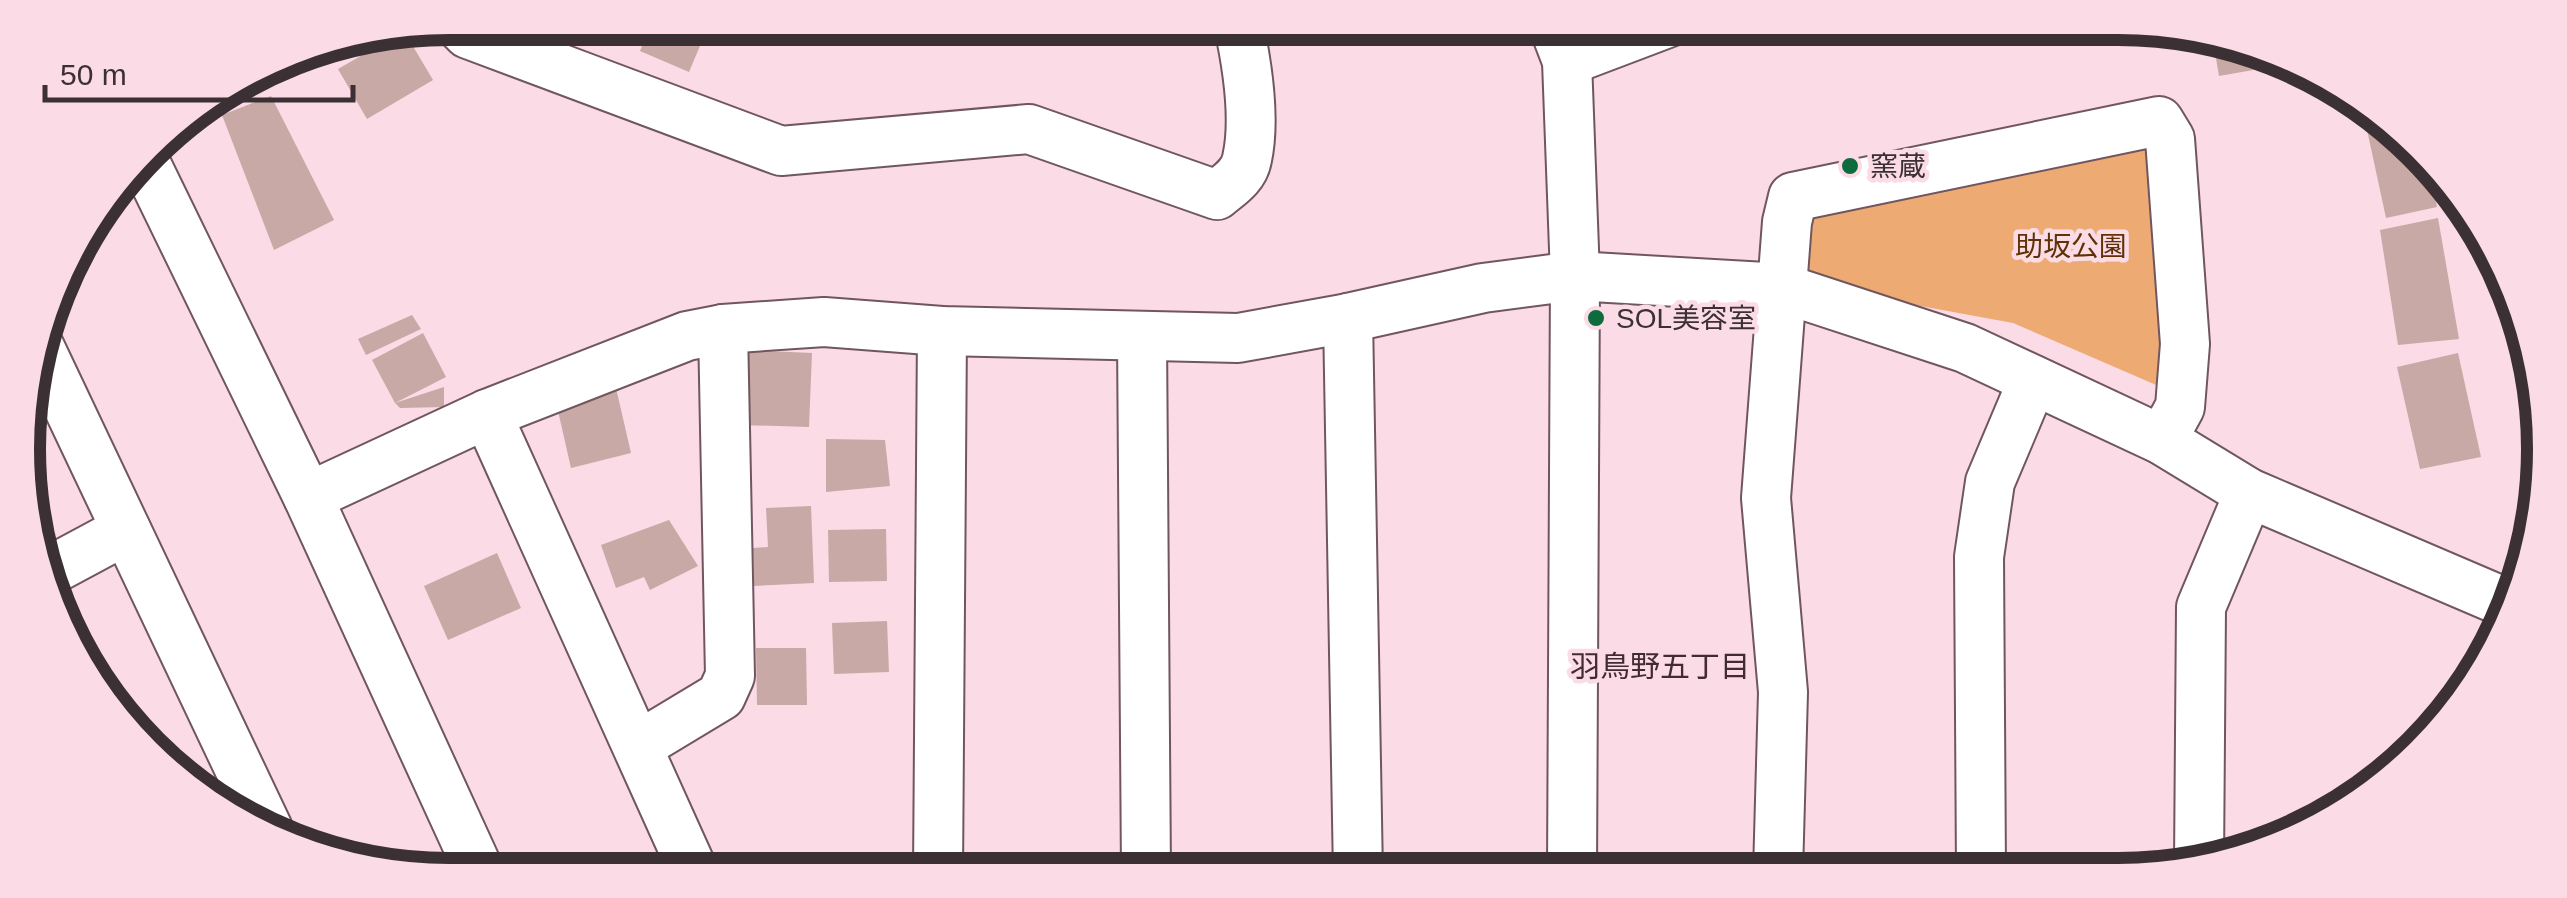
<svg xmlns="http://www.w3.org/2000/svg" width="2567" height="898" font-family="Arial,'Noto Sans JP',sans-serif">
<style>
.green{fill:#eeaa73}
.building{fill:#c8a9a5}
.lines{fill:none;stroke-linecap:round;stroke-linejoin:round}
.minor-casing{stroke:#70565f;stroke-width:52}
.minor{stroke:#fff;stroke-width:48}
.poi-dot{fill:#0d6b3e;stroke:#fadbe6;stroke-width:4}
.labels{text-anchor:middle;stroke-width:9;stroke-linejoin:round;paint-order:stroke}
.poi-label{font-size:28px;fill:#3b3034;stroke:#fadbe6;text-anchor:start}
.park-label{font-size:28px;fill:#5e3204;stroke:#fadbe6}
.neighbourhood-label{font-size:30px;fill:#422b34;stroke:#fadbe6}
.rim{fill:none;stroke:#3b3034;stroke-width:12}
</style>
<rect width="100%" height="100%" fill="#fadbe6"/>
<polygon class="green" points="2151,133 2170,391 2013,323 1790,282 1799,203"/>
<g class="building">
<polygon points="652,22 710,22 689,72 640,51"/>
<polygon points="953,22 1015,22 1015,30 953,27"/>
<polygon points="404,31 433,80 367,119 338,69"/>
<polygon points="2212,35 2228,37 2275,60 2276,66 2219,76"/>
<polygon points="271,96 334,220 274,250 222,115"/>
<polygon points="2361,102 2377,110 2429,169 2437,207 2386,218"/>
<polygon points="2438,218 2459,339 2398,345 2380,230"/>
<polygon points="412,315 421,329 366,355 358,339"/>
<polygon points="423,333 446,377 395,403 372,360"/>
<polygon points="744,350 812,353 809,427 741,425"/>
<polygon points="2458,353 2481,457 2420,469 2397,367"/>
<polygon points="444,387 444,407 400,408 395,403"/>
<polygon points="616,388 631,453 571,468 556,402"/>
<polygon points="826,439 885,440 890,486 826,492"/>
<polygon points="811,506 814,583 754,586 753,548 768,547 766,508"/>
<polygon points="669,520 698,566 650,590 644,577 616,588 601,545"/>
<polygon points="886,529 887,581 829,582 828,530"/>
<polygon points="497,553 521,608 448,640 424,586"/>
<polygon points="887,621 889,672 834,674 832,623"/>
<polygon points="756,648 806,648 807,705 757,705"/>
</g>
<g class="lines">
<defs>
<g id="minor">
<path d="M456,22L468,34L781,151L1029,129L1217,195C1229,185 1244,176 1247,159C1256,118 1247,63 1238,22"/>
<polyline points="1552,22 1567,61 1575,276 1572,873"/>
<polyline points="1567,61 1670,22"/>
<polyline points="144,160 308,497 481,875"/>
<polyline points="1348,318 1358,874"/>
<polyline points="1142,336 1146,874"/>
<polyline points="40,348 268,829"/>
<polyline points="487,414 695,875"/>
<polyline points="308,497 487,414 687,336 723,329 824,322 942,331 1238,338 1348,318 1483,288 1575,276 1782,288 1965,348 2162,440 2249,493 2511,605"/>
<polyline points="44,574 126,530"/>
<polyline points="638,746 721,696 730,676 723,329"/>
<polyline points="2199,864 2201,607 2249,493"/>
<polyline points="1981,872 1979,557 1990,482 2033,380"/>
<polyline points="1778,873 1783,692 1766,498 1787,222 1793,197 2159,121 2170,139 2185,344 2180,407 2162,440"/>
<polyline points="938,874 942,331"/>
</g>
</defs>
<use href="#minor" class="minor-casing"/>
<use href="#minor" class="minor"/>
</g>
<g class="poi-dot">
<circle cx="1850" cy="166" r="10"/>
<circle cx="1596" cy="318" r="10"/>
</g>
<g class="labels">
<g class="poi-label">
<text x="1870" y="176">窯蔵</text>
<text x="1616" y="328">SOL美容室</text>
</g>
<g class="park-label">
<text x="2071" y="256">助坂公園</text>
</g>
<g class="neighbourhood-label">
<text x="1660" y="677">羽鳥野五丁目</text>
</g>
</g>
<path d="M0 0H2567V898H0ZM449 40H2118A409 409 0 0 1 2527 449V449A409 409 0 0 1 2118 858H449A409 409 0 0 1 40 449V449A409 409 0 0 1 449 40Z" fill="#fadbe6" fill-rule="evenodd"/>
<path class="rim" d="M449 40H2118A409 409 0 0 1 2527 449V449A409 409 0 0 1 2118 858H449A409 409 0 0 1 40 449V449A409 409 0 0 1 449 40Z"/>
<path d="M45 85v15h308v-15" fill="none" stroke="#3b3034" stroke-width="5"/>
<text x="60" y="85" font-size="30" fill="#3b3034" stroke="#fadbe6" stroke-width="8" paint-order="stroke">50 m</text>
</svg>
